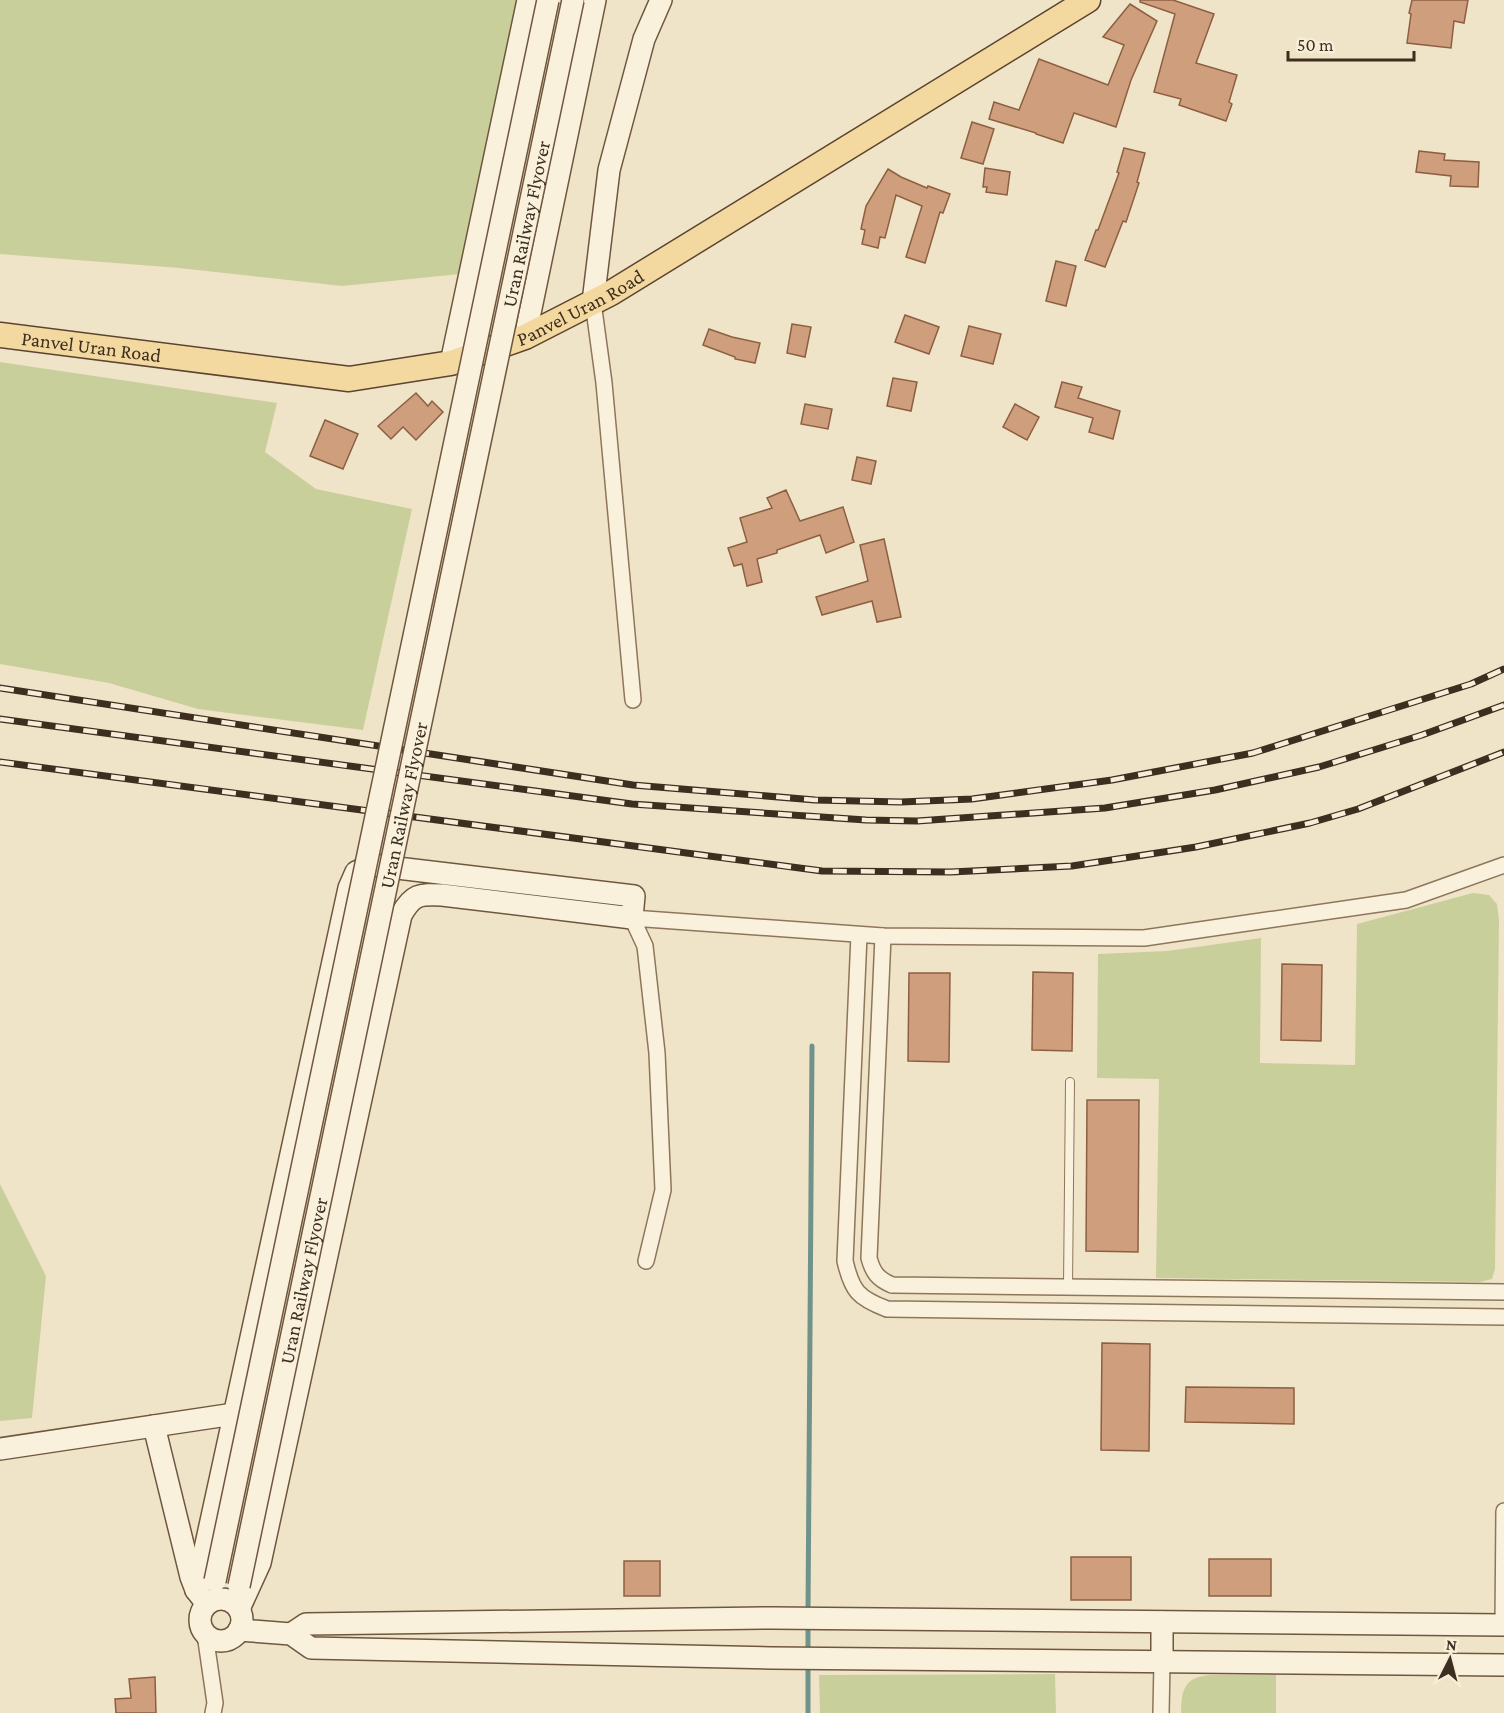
<svg xmlns="http://www.w3.org/2000/svg" width="1504" height="1713" font-family="'Crimson Pro',serif">
<style>
.green{fill:#c9cf9b}
.lines{fill:none;stroke-linecap:round;stroke-linejoin:round}
.stream{stroke:#6f938a;stroke-width:5}
.building{fill:#cf9f7d;stroke:#8d5f41;stroke-width:1.5}
.lane-casing{stroke:#8d765c;stroke-width:10}
.street-casing{stroke:#8d765c;stroke-width:18}
.secondary-casing{stroke:#6f573f;stroke-width:24}
.primary-casing{stroke:#5b4430;stroke-width:27}
.lane{stroke:#faf1dc;stroke-width:8}
.street{stroke:#faf1dc;stroke-width:15}
.secondary{stroke:#faf1dc;stroke-width:21}
.primary{stroke:#f3d9a0;stroke-width:24}
.rail-casing{stroke:#3d2e20;stroke-width:7}
.rail{stroke:#f7eed8;stroke-width:4.5;stroke-dasharray:14;stroke-linecap:butt}
.secondary-bridge-casing{stroke:#6f573f;stroke-width:24;stroke-linecap:butt}
.secondary-bridge{stroke:#faf1dc;stroke-width:21}
.labels{text-anchor:middle;stroke-width:4.5;stroke-linejoin:round;paint-order:stroke}
.street-label{font-size:20px;fill:#3d2e20;stroke:#f7eed8}
</style>
<rect width="100%" height="100%" fill="#f0e4c8"/>
<g class="green">
<polygon points="0,0 519,0 460,274 342,286 179,268 0,254"/>
<polygon points="0,362 277,403 265,452 316,489 412,509 363,730 198,709 109,683 0,664"/>
<polygon points="1473,893 1489,895 1497,904 1499,920 1495,1269 1492,1279 1480,1282 1156,1278 1159,1079 1097,1078 1098,954 1167,951 1261,938 1260,1063 1355,1065 1357,924"/>
<polygon points="0,1184 46,1276 32,1418 0,1421"/>
<polygon points="1055,1674 1056,1713 820,1713 819,1675"/>
<path d="M1210,1675H1276V1713H1181C1181,1689 1185,1677 1210,1675Z"/>
</g>
<g class="lines">
<g class="stream">
<polyline points="808,1614 812,1046"/>
<polyline points="808,1653 808,1624"/>
<polyline points="808,1713 808,1663"/>
</g>
</g>
<g class="building">
<polygon points="1140,0 1173,0 1214,14 1196,63 1237,75 1229,102 1232,104 1226,121 1179,105 1181,99 1154,92 1175,14 1140,2"/>
<polygon points="1412,0 1468,0 1464,23 1454,21 1451,48 1407,43 1411,14 1409,13"/>
<polygon points="1130,4 1157,21 1131,80 1116,127 1074,113 1063,143 1036,134 1036,133 989,119 994,102 1019,110 1039,59 1108,85 1124,45 1103,37"/>
<polygon points="972,122 994,129 983,164 961,158"/>
<polygon points="1124,148 1145,153 1137,182 1139,183 1126,222 1123,221 1105,267 1085,260 1096,230 1098,230 1119,173 1117,172"/>
<polygon points="1419,151 1445,154 1444,160 1479,162 1478,187 1450,186 1451,176 1416,172"/>
<polygon points="985,168 1010,172 1007,195 986,192 987,187 983,187"/>
<polygon points="888,169 901,177 927,188 928,186 950,194 943,213 940,212 925,263 906,257 922,206 896,195 885,238 880,237 878,248 862,244 865,230 861,229 866,206"/>
<polygon points="1056,261 1076,266 1066,306 1046,301"/>
<polygon points="905,315 939,327 929,354 895,342"/>
<polygon points="792,324 811,327 805,357 787,353"/>
<polygon points="969,326 1001,334 993,364 961,356"/>
<polygon points="709,329 732,337 760,343 755,363 735,359 735,357 703,345"/>
<polygon points="893,378 917,382 911,411 887,406"/>
<polygon points="1062,382 1082,387 1078,398 1120,411 1113,439 1089,432 1093,418 1055,407"/>
<polygon points="416,393 428,406 432,401 443,412 416,440 403,427 391,439 378,426"/>
<polygon points="805,404 832,409 828,429 801,424"/>
<polygon points="1015,404 1039,417 1027,440 1003,427"/>
<polygon points="325,420 358,434 343,469 310,456"/>
<polygon points="857,457 876,461 871,484 852,480"/>
<polygon points="786,490 800,521 843,507 854,542 826,553 820,535 777,550 777,553 757,559 762,582 747,586 742,564 734,566 728,548 747,542 740,518 772,508 767,498"/>
<polygon points="884,539 901,617 877,622 872,601 822,615 816,597 868,581 860,545"/>
<polygon points="1282,964 1322,965 1321,1041 1281,1040"/>
<polygon points="1033,972 1073,973 1072,1051 1032,1050"/>
<polygon points="909,973 950,973 949,1062 908,1061"/>
<polygon points="1087,1100 1139,1100 1138,1252 1086,1251"/>
<polygon points="1102,1343 1150,1344 1149,1451 1101,1450"/>
<polygon points="1186,1387 1294,1388 1294,1424 1185,1422"/>
<rect x="1071" y="1557" width="60" height="43"/>
<rect x="1209" y="1559" width="62" height="37"/>
<rect x="624" y="1561" width="36" height="35"/>
<polygon points="155,1677 156,1713 116,1713 115,1699 131,1698 129,1679"/>
</g>
<g class="lines">
<defs>
<polyline id="lane" points="1068,1287 1070,1082"/>
<g id="street">
<polyline points="593,302 604,383 633,700"/>
<path d="M859,935L845,1261C852,1291 858,1298 887,1309L1504,1317"/>
<path d="M883,936L869,1258C873,1273 878,1279 892,1285L1504,1292"/>
<polyline points="646,1261 663,1190 657,1053 645,946 632,918 883,936 1144,938 1406,900 1504,865"/>
<polyline points="1503,1625 1504,1511"/>
<polyline points="205,1634 215,1703 213,1713"/>
<polyline points="1161,1713 1162,1662"/>
</g>
<g id="secondary">
<polyline points="593,302 609,170 644,39 661,0"/>
<polyline points="525,337 595,0"/>
<polyline points="451,363 528,0"/>
<polyline points="154,1426 191,1577 196,1590 207,1604"/>
<polyline points="0,1449 234,1414"/>
<path d="M196,1590L349,888L356,872L372,865L634,896L632,918L442,895C419,894 413,894 401,915L260,1563L239,1609"/>
<circle cx="221" cy="1620" r="21"/>
<polyline points="239,1630 291,1634 311,1648 771,1658 1504,1665"/>
<polyline points="291,1634 306,1624 771,1618 1504,1625"/>
<polyline points="1162,1662 1162,1622"/>
</g>
<g id="primary">
<path id="s1" d="M0,335L349,379L451,363L525,337L611,293L1088,0"/>
</g>
</defs>
<use href="#lane" class="lane-casing"/>
<use href="#street" class="street-casing"/>
<use href="#secondary" class="secondary-casing"/>
<use href="#primary" class="primary-casing"/>
<use href="#lane" class="lane"/>
<use href="#street" class="street"/>
<use href="#secondary" class="secondary"/>
<use href="#primary" class="primary"/>
<defs>
<g id="rail">
<polyline points="0,688 633,785 815,800 901,802 972,799 1112,780 1253,753 1471,684 1504,669"/>
<polyline points="0,719 632,804 866,820 917,821 1105,808 1215,790 1319,767 1422,735 1504,705"/>
<polyline points="0,762 822,871 951,872 1072,866 1196,847 1310,823 1358,809 1504,752"/>
</g>
</defs>
<use href="#rail" class="rail-casing"/>
<use href="#rail" class="rail"/>
<defs>
<g id="secondary-bridge">
<polyline points="215,1581 548,0"/>
<path id="s2" d="M239,1586L573,0"/>
</g>
</defs>
<use href="#secondary-bridge" class="secondary-bridge-casing"/>
<use href="#secondary-bridge" class="secondary-bridge"/>
</g>
<g class="labels">
<g class="street-label">
<text dy="7" stroke="none"><textPath href="#s2" startOffset="1392">Uran Railway Flyover</textPath></text>
<text dy="7" stroke="none"><textPath href="#s1" startOffset="596">Panvel Uran Road</textPath></text>
<text dy="7" stroke="none"><textPath href="#s1" startOffset="92">Panvel Uran Road</textPath></text>
<text dy="7" stroke="none"><textPath href="#s2" startOffset="798">Uran Railway Flyover</textPath></text>
<text dy="7" stroke="none"><textPath href="#s2" startOffset="312">Uran Railway Flyover</textPath></text>
</g>
</g>
<g transform="translate(1450 1659) rotate(6)" stroke="#f7eed8" stroke-width="4.5" paint-order="stroke">
<path d="M0-4.5L10 22L0 15L-10 22Z" fill="#3d2e20"/>
<text y="-9" font-size="16" font-weight="bold" text-anchor="middle" fill="#3d2e20">N</text>
</g>
<path d="M1288 51v9h126v-9" fill="none" stroke="#3d2e20" stroke-width="3"/>
<text x="1297" y="51" font-size="18" fill="#3d2e20" stroke="#f7eed8" stroke-width="4.5" paint-order="stroke">50 m</text>
</svg>
